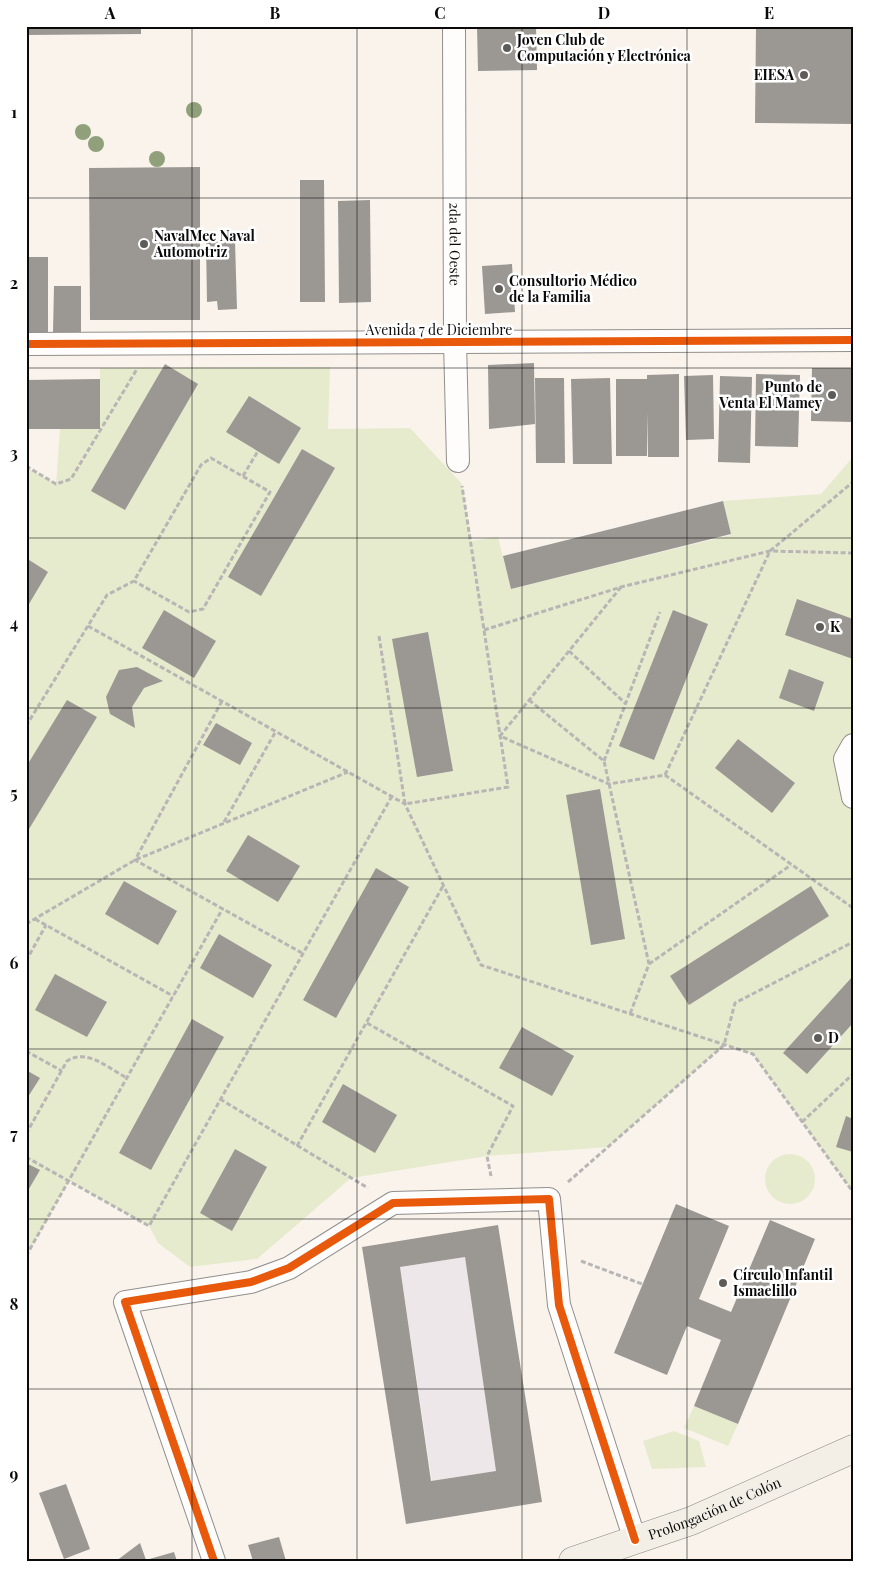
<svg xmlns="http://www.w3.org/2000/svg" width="879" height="1587" font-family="'Playfair Display',serif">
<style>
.industrial{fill:#eee7ea}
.green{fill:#e7ebcd}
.building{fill:#9b9793;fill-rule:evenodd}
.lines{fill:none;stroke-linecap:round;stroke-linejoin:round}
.minor-casing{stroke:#928f8c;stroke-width:24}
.secondary-casing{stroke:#888682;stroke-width:29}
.path{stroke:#b7b6b5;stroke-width:3;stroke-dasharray:5 2.5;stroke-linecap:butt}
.minor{stroke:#fefdfc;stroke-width:22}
.secondary{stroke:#f3efe7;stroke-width:28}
.cycleway-casing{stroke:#fff;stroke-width:11}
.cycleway{stroke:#e8590c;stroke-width:8}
.tree{fill:#90a07b}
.grid{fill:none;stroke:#0a0a0a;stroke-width:1;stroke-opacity:0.55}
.poi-dot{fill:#5e5c59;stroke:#fff;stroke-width:2}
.labels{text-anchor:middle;stroke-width:5;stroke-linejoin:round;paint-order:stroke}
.poi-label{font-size:14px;font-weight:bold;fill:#0a0a0a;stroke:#fff;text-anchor:start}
.street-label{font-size:14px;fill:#0a0a0a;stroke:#fff}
.neatline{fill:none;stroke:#0a0a0a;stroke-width:2}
.grid-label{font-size:16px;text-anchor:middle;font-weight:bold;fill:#0a0a0a}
</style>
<rect width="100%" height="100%" fill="#f9f3ec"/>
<polygon class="industrial" points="465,1257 496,1471 432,1481 400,1267"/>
<g class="green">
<polygon points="330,367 328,429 410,428 462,484 471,541 498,537 511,589 731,535 723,501 821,494 853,457 853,1192 753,1054 724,1045 608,1147 487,1156 351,1178 257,1259 190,1267 158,1243 149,1226 69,1181 26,1256 26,467 56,484 60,429 100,429 100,368"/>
<circle cx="790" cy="1179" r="25"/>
<polygon points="694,1406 738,1424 728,1446 684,1428"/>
<polygon points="674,1431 699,1441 706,1467 652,1469 643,1441"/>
</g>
<g class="building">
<polygon points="26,26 141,26 141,34 26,35"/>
<polygon points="477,26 536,26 537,70 478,71"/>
<polygon points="756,26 853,26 853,124 755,123"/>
<polygon points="200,167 200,320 90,320 89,168"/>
<polygon points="300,180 324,180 325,302 300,302"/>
<polygon points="370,200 371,302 339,303 338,201"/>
<polygon points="235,241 237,309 218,310 217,301 207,302 206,242"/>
<rect x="26" y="257" width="22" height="76"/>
<polygon points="512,264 515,312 485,314 482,266"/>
<polygon points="54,286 81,286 81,332 53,332"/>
<polygon points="534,363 535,424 489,429 488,365"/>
<polygon points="165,364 198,384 125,510 91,491"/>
<polygon points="812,368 853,368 853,422 811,421"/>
<polygon points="679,374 679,457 648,457 648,412 647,456 616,456 616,379 647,379 647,375"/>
<polygon points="756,374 800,375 798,447 755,446"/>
<polygon points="713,375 714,439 686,440 684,376"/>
<polygon points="720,376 752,377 750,463 718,462"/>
<polygon points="535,378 564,378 565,463 536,463"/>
<polygon points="610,378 612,464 573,464 571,379"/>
<polygon points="100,379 100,429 26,429 26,380"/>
<polygon points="249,396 301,428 279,464 226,432"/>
<polygon points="302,449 335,468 261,596 228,577"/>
<polygon points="723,501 731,534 511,589 503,556"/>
<polygon points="26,558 48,572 26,609"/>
<polygon points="797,599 853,619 853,659 785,635"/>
<polygon points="164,610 216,641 194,678 142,648"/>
<polygon points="673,610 708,624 654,760 619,746"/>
<polygon points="428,632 453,771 417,777 392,639"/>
<polygon points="137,667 163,681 144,688 132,707 135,728 110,714 106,697 119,670"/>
<polygon points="789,669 824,682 814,711 779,698"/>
<polygon points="67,700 97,717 26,834 26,767"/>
<polygon points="216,723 252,743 240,765 203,745"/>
<polygon points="738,739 795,783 772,813 715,768"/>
<polygon points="600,789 625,939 591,945 566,795"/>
<polygon points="248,835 300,866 278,902 226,871"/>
<polygon points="376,868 409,887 336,1018 303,1000"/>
<polygon points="124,881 177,911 158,945 105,914"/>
<polygon points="811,886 829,916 689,1005 670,976"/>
<polygon points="219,934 272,965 253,998 200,968"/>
<polygon points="55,974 107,1002 87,1037 35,1010"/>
<polygon points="853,976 853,1023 807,1074 783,1053"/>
<polygon points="192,1019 224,1037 151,1170 119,1153"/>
<polygon points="522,1027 574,1056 552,1096 499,1068"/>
<polygon points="26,1070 40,1078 26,1100"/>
<polygon points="343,1084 397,1115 375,1153 322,1122"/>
<polygon points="846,1116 853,1119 853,1152 836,1147"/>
<polygon points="235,1149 267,1167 232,1231 200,1213"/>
<polygon points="26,1163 40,1170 26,1194"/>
<polygon points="676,1204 729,1226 699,1299 731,1312 770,1220 815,1239 738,1424 694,1406 721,1340 687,1326 667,1375 614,1353"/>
<path d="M498,1225L542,1502L406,1524L362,1247ZM465,1257L496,1471L431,1481L400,1267Z"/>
<polygon points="66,1484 90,1549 64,1559 39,1493"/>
<polygon points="279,1537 286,1561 253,1561 248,1545"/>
<polygon points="140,1543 146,1560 174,1552 177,1561 116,1561"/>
</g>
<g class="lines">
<defs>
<g id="minor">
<path id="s1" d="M454,26L455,342L458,461"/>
<polyline points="26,344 853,340"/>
<polyline points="853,745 845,759 853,797"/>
<polyline points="214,1561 125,1302 251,1282 289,1268 393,1203 549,1199 559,1305 635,1540"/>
</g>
<g id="secondary">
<path id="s2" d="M573,1561L691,1521L853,1449"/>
</g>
</defs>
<use href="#minor" class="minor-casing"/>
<use href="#secondary" class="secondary-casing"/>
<g class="path">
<polyline points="26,466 56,484 71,479 137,369"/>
<polyline points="243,476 258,451"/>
<polyline points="621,587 500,736 609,784 665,775 853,908"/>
<polyline points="88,626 405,804 481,965 753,1054 853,1192"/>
<polyline points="484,630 621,587 770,551 853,553"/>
<polyline points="379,636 405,804 508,787 462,486"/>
<polyline points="569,651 626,704"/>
<polyline points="529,700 604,761 649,964 630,1014"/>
<polyline points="222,701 135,860 302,953"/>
<polyline points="26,726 107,595 134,581 201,465 211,458 270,492 203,609 189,612 134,581"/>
<polyline points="604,761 660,612"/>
<polyline points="665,775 770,551 853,482"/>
<polyline points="224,822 276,731"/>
<polyline points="35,919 173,996"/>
<polyline points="26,924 135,860 348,772"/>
<polyline points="26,961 46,925"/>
<polyline points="649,964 791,865"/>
<polyline points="367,1023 513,1106 487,1156 491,1176"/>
<polyline points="26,1051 62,1071"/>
<polyline points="220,1099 368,1188"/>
<polyline points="802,1122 853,1074"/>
<path d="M26,1134L67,1061C87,1048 108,1068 127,1078"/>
<polyline points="297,1146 443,886"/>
<polyline points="26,1157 149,1226 392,796"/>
<polyline points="568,1182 724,1045 735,1003 853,942"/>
<polyline points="26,1256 223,908"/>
<polyline points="581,1261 642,1284"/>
</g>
<use href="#minor" class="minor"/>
<use href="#secondary" class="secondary"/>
<defs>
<g id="cycleway">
<polyline points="26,344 853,340"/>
<polyline points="214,1561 125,1302 251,1282 289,1268 393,1203 549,1199 559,1305 635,1540"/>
</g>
</defs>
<use href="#cycleway" class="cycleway-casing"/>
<use href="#cycleway" class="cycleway"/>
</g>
<g class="tree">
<circle cx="194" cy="110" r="8"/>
<circle cx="83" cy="132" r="8"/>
<circle cx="96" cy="144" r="8"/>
<circle cx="157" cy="159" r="8"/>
</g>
<path class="grid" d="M192,26V1561M357,26V1561M522,26V1561M687,26V1561M26,198H853M26,368H853M26,538H853M26,708H853M26,879H853M26,1049H853M26,1219H853M26,1389H853"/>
<g class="poi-dot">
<circle cx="507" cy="48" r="5"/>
<circle cx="804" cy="75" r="5"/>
<circle cx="144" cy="244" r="5"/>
<circle cx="499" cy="289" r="5"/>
<circle cx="832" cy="395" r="5"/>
<circle cx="820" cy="627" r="5"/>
<circle cx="818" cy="1038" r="5"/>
<circle cx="723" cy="1283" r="5"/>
</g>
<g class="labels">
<g class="poi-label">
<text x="517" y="45">Joven Club de<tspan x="517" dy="16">Computación y Electrónica</tspan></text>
<text x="794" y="80" text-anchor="end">EIESA</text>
<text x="154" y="241">NavalMec Naval<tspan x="154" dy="16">Automotriz</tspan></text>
<text x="509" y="286">Consultorio Médico<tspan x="509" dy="16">de la Familia</tspan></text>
<text x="822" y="392" text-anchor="end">Punto de<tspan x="822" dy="16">Venta El Mamey</tspan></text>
<text x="830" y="632">K</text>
<text x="828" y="1043">D</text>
<text x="733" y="1280">Círculo Infantil<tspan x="733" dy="16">Ismaelillo</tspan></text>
</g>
<g class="street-label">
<text dy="5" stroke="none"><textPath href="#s1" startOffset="218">2da del Oeste</textPath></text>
<text x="439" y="335">Avenida 7 de Diciembre</text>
<text dy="5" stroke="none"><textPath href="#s2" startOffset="151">Prolongación de Colón</textPath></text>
</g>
</g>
<rect width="879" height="1587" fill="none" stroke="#ffffff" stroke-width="55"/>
<rect x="28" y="28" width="824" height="1532" class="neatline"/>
<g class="grid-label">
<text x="110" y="19">A</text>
<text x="275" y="19">B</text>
<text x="440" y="19">C</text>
<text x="604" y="19">D</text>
<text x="769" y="19">E</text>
<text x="14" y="118">1</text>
<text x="14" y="289">2</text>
<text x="14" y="459">3</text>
<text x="14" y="629">4</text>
<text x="14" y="799">5</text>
<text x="14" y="969">6</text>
<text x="14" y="1140">7</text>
<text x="14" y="1310">8</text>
<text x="14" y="1480">9</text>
</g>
</svg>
